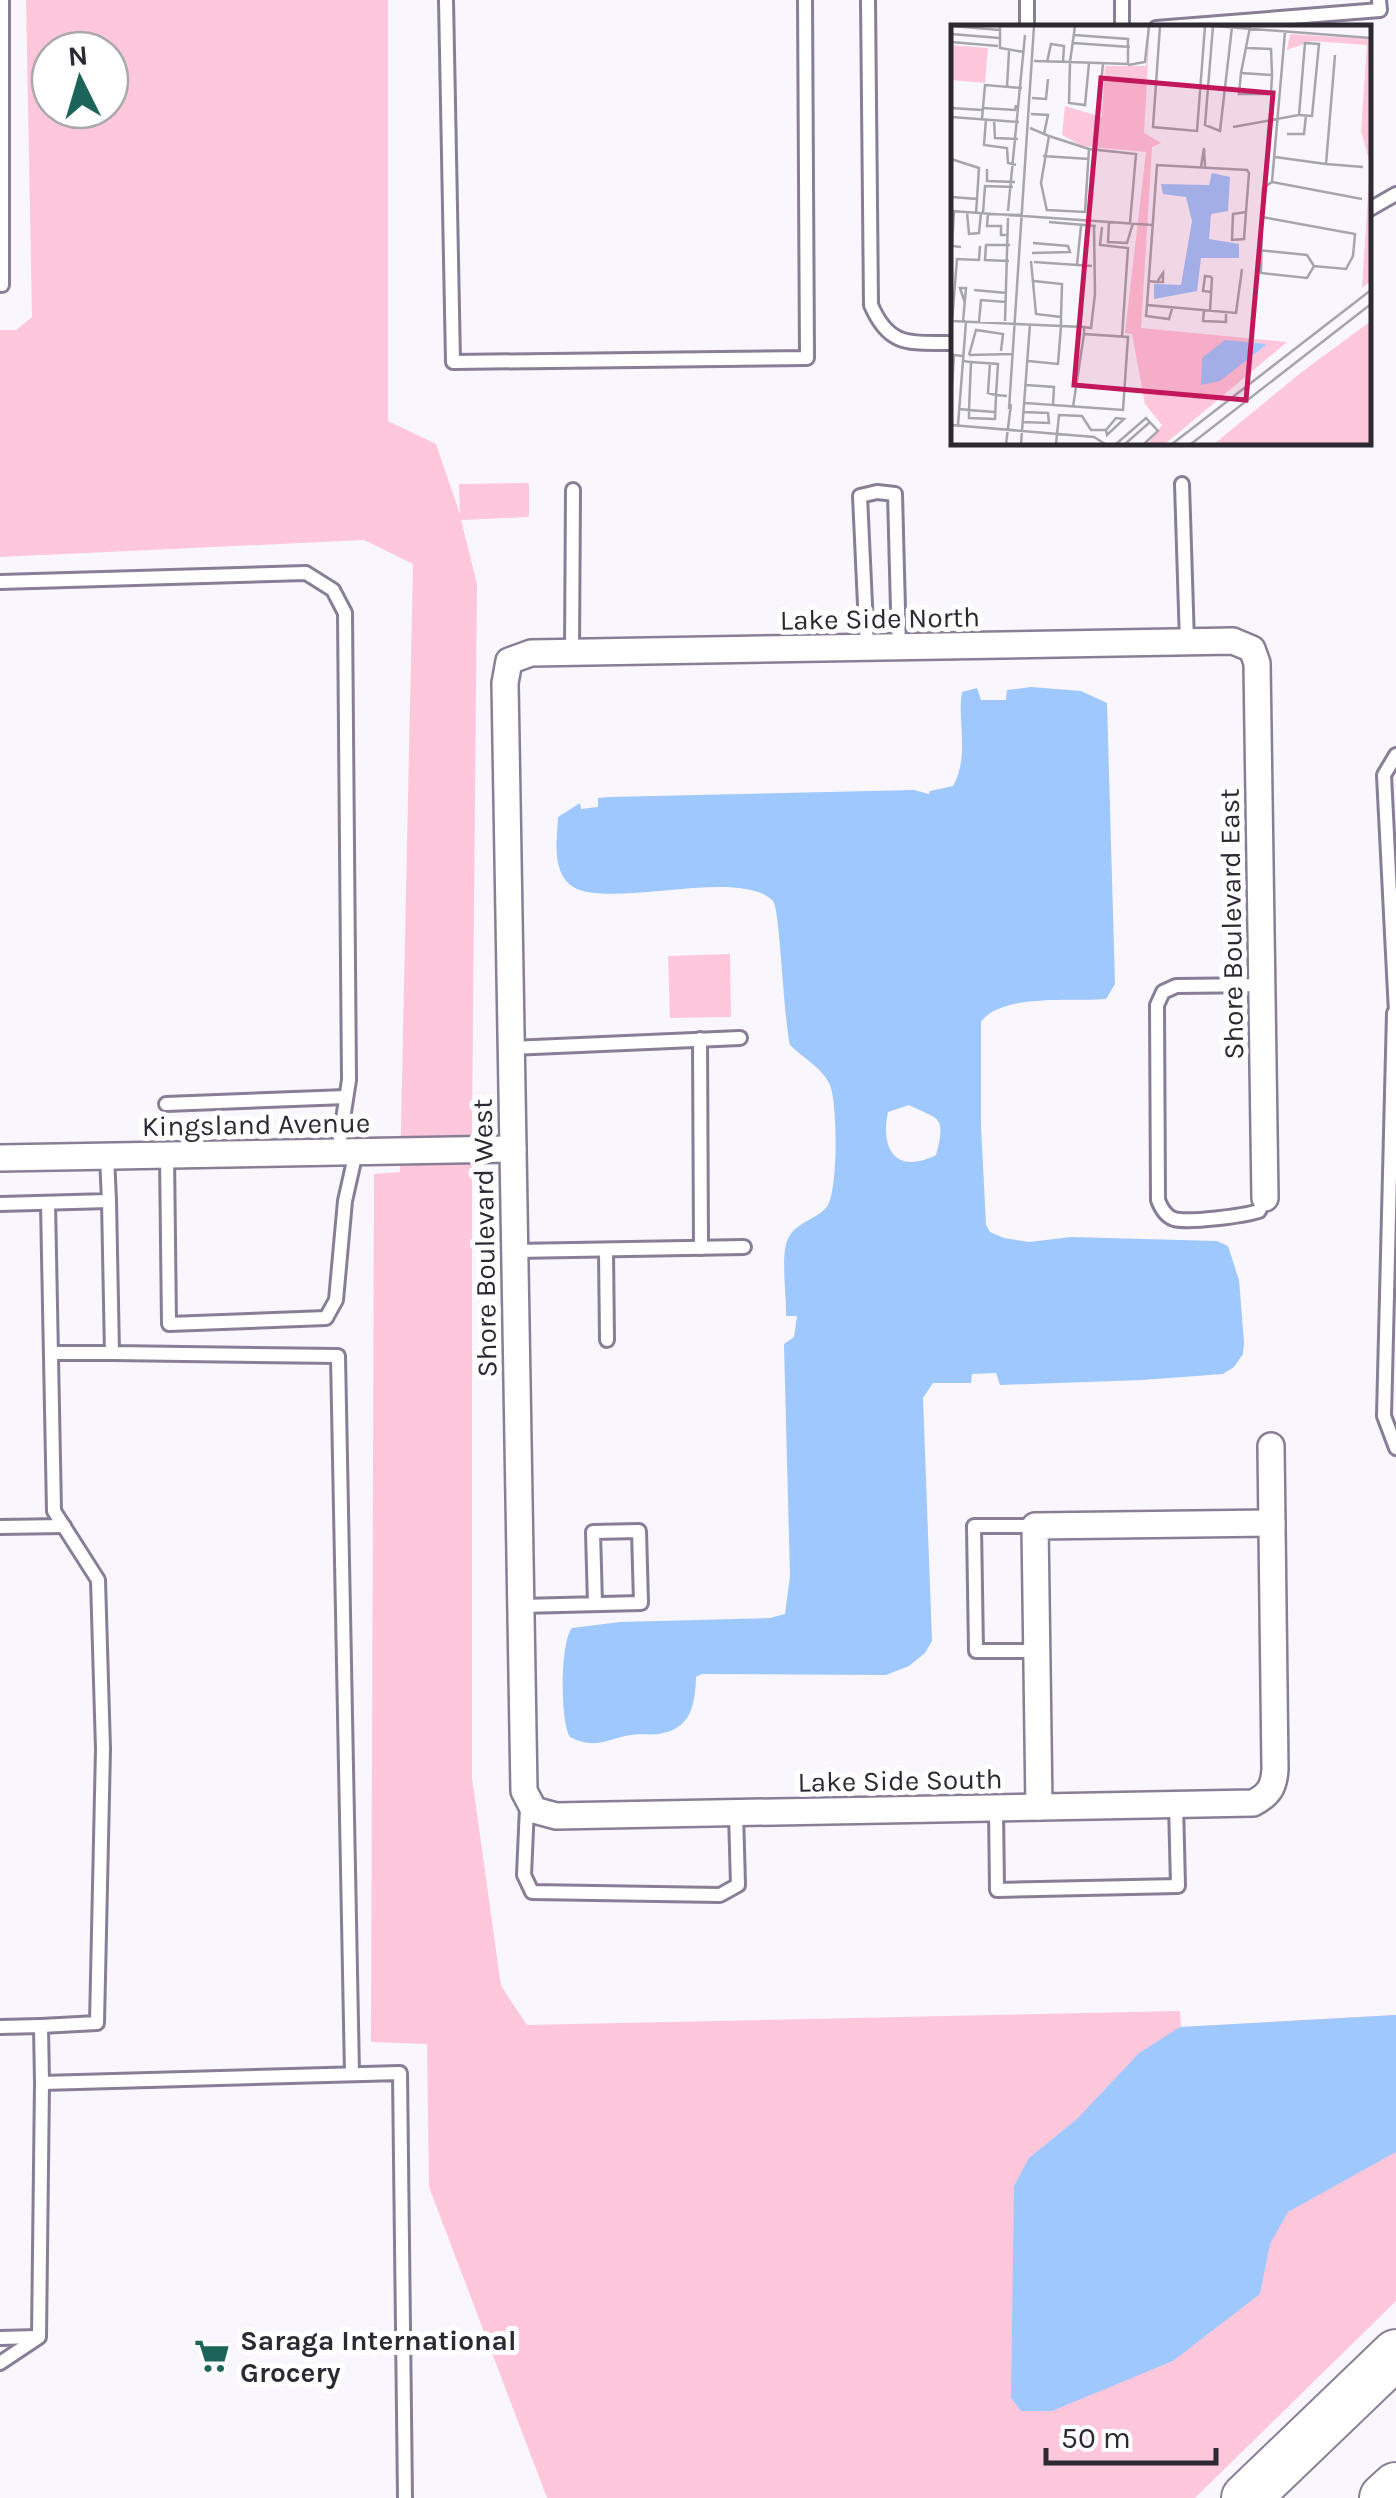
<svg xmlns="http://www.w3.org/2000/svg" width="1396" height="2498" font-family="Karla,sans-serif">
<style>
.green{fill:#fec7db;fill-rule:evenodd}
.water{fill:#9fc8fe;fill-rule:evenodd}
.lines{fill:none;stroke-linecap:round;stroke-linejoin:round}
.service-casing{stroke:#887e96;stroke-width:18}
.minor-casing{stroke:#887e96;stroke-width:30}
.motorway-casing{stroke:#887e96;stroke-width:52}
.service{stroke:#fff;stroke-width:12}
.minor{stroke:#fff;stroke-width:25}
.motorway{stroke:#fff;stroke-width:48}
.labels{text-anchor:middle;stroke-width:10;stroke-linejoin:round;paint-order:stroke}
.street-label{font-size:28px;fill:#2d2932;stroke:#fff}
.poi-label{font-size:28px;font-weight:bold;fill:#2d2932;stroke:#fff;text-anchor:start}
.inset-road{fill:none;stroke:#a7a5ac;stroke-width:2.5}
.view{fill:#c2185b;fill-opacity:0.15;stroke:#c2185b;stroke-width:5}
.inset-edge{fill:none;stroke:#2d2932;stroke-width:5}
</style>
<rect width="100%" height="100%" fill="#f9f7fd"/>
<g class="green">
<path d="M26,0H388V421L436,444L460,514L459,484L529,483V517L461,520L477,584L472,1124V1778L501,1986L527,2025L1180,2011L1181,2027L1396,2015V2301L1195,2498H547L429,2187L427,2044L371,2042L374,1174L400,1172L413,564L364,540L0,557V330H16L32,317ZM50,50H110V110H50Z"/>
<polygon points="730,954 731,1017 670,1018 668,956"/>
</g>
<g class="water">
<path d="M1031,687L1081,691L1107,703L1115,984L1106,999C1072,1002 1001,993 981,1022V1126L986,1225L990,1232L1004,1238L1029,1242L1071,1237L1217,1241L1228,1246L1239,1280L1244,1342L1243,1354L1234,1367L1223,1374L1142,1380L1000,1385L996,1373L972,1374L971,1383H933L923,1398L932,1641L925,1653L909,1666L886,1675L702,1674L696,1677C695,1703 692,1727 663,1733C653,1736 641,1733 631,1735C607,1739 595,1750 570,1737C560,1722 560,1642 572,1628L620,1622L770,1618L785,1614L790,1576L784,1344L794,1337L797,1316H786C787,1297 780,1254 788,1239C796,1221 818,1220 828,1205C838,1188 838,1099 829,1083C821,1067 803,1058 790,1045C784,1022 780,908 773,901C739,865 601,913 569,884C552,868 557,838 558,817L580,803L581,809L598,807V798L610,797L914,790L929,794L930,791L953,786C970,755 957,723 962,692L977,688L981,700H1006L1007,690ZM909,1105C938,1120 947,1114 936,1155C896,1175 880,1149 888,1112Z"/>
<polygon points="1396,2015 1396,2152 1288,2212 1270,2244 1260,2294 1173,2361 1052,2411 1021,2411 1011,2398 1014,2186 1029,2158 1077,2119 1139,2053 1180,2027"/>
</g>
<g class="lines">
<defs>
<g id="service">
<polyline points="2,0 2,285"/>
<polyline points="446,0 453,362 807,358 805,0"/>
<path d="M868,0L871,305C890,349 911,342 954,343"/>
<polyline points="1027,0 1027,28"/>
<polyline points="1122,28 1122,0"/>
<polyline points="1156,28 1380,10 1379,0"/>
<polyline points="1368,210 1396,194"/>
<polyline points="1182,484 1187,642"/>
<polyline points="0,582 306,573 333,590 345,613 349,1080 338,1152"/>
<polyline points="867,648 860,496 877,492 895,494 899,648"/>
<polyline points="572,653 573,490"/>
<polyline points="1396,755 1384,775 1396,1013"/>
<path d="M1263,985L1176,986L1163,992L1157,1005L1158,1200C1161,1208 1165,1216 1174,1219C1189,1223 1243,1216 1259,1211L1265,1198"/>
<polyline points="1394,1013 1384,1416 1396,1448"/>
<polyline points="700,1039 701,1248"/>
<polyline points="511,1048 740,1038"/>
<polyline points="166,1104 346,1097"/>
<polyline points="167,1155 169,1324 326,1318 336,1300 345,1201 356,1152"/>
<polyline points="109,1201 112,1353 338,1356 352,2074"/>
<polyline points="0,1204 109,1201 107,1156"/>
<polyline points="606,1250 607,1340"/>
<polyline points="515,1251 744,1247"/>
<polyline points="51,1353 112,1353"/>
<polyline points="1035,1526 974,1526 976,1651 1037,1651"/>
<polyline points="0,1527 64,1526"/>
<polyline points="521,1606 641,1603 639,1531 593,1532 595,1604"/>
<polyline points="527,1807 524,1875 532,1892 720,1895 738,1885 736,1813"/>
<polyline points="996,1808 997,1890 1178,1886 1176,1804"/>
<polyline points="41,2026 97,2023 103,1749 98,1580 54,1511 48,1203"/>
<polyline points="0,2027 41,2026 42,2083 400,2073 405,2498"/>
<polyline points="0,2338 37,2337"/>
<polyline points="0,2363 39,2337 42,2083"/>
</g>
<g id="minor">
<polyline points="0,1158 513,1149"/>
<path d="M1265,1198L1257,663L1252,649L1233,641L531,653L509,661L505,683L524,1791L534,1810L556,1816L1253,1803C1269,1795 1274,1787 1275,1769L1271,1446"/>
<polyline points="1039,1807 1035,1526 1272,1523"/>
</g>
<g id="motorway">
<polyline points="1246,2498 1396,2354"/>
<polyline points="1384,2498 1396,2487"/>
</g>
</defs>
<use href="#service" class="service-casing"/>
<use href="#minor" class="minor-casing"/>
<use href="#motorway" class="motorway-casing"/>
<use href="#service" class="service"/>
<use href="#minor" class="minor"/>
<use href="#motorway" class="motorway"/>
</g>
<defs>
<symbol id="supermarket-bare" viewBox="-9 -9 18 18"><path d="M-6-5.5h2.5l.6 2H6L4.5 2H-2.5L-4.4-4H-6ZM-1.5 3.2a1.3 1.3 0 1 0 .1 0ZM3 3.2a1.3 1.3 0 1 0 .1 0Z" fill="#1c6459" stroke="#fff" stroke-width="2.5" paint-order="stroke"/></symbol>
</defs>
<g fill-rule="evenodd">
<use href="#supermarket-bare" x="187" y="2331" width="50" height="50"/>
</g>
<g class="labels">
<g class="street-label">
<text transform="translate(880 618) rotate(-1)" y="10">Lake Side North</text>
<text transform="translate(1231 924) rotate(-91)" y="10">Shore Boulevard East</text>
<text transform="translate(256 1124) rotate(-1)" y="10">Kingsland Avenue</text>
<text transform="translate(484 1238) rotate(-91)" y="10">Shore Boulevard West</text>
<text transform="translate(900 1780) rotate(-1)" y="10">Lake Side South</text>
</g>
<g class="poi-label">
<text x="240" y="2350">Saraga International<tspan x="240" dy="32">Grocery</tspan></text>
</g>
</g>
<g transform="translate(951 25)">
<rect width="420" height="420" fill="#f9f7fd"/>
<path d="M199,1L193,108L210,118L201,122L190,303L336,317L214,419H197L211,400L194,379L181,309L174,308L195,127L131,121L111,110L114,81L151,92L154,41H195ZM339,9L420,14V256L411,263L419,139L410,106L416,20L361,16L336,25ZM0,20L37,23L34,58L0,55ZM420,296V419H263L352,346Z" fill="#fec7db"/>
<path d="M261,148L279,152L277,186L260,189L258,214L288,219V233H250L246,266L203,274V259L230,260L241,196L235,172L212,169L210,159L258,160ZM274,315L316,319L269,356L250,360L251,333Z" fill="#9fc8fe"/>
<path class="inset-road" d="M0,1L49,5M49,1V23L73,27M209,1L202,102L246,106L254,1M262,1L254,100L269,106L281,2M262,1L420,13M334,7L321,157L411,174M0,9L48,13M123,10L177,14V39L119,37L124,1M0,17L47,21M122,18L179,22M296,23L320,24L321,50L290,48L299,2M83,36L119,37L118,78L134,80L138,38M96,37L100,19L113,21L112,37M177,40L194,37L198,1M290,48L288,69H320L321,50M56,62L58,26M81,73L95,74L97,54M0,83L31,85M31,83L64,85L65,80M147,88L152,39M80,89L97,90L93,109M0,92L68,97M31,94L34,60L71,63M35,94L33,120L56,123L57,138L65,140M43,95L44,113L67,114M282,102L348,90L354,18L368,19L361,91L348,90M79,103L98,111L90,158L96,186M336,109H353L355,90M138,124L185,129L179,198M92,131L138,134M324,132L375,139L384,30M0,134L28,143L26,174M375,139L412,142M250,142L253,123L254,142M36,144V156L64,157M0,172L26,174L25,188M96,185L134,187L138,124L98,111M0,186L201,200M3,186L1,221L10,222M57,186L74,10M16,187L18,209L28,208L30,188M32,188L34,161L62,162M37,189L36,201H50V210H57M37,189L71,190M311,192L310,248L356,253L363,241L395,244L402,231L404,209L311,192L312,163L321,157M98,197L145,201M158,197L157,217L176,218L182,198M151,202L149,220L177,223L171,312M307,225L356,230L363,241M81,228L119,227L117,221L82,218M58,236L34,235L35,220H59M80,236L85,289L110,292L111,259L83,256M83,237L141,241M126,240L130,201M291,244L285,288L196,280L206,140L296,145L298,148L295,187L293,214L281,215L282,189L295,187M197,256L206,257H212V248L206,257M23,265L56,268M260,267L252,266L254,251L261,252M196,280L195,291L218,294L221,284M253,286L252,296L275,297V287M259,286L261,252M0,296L110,301L107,339L77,336M1,296L6,234L28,235L29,221M54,296L57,193M12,297L15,263H9L14,278M28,297L30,275L55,277M133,302L140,303L144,269L143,201M18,330L25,305L52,309L50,326M18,330L62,329M12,336L20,337L18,385L44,387M20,337L47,339L45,370M39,338L37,368L45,370M0,376L3,330L12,331M74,378L102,380L103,362L75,360M102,380L172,385L177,312L133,309V302L110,301V292M122,382L133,309M8,384L18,385V393L44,394L45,370L56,371M58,384L83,1M72,397L98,398L97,388L73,387M0,400L143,412L154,419M7,400L15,297M55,419L60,379M70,419L79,299M105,419L108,390L131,391L140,405H155L165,393L173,394L156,410L155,405M165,419L195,393L207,406L193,419M174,419L199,397M221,419L420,265M240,419L420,279"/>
<path class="view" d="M150,53L322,68L295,375L123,360Z"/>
<rect width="420" height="420" class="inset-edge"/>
</g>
<g transform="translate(80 80) rotate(355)"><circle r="48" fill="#ffffff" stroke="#aba9ad" stroke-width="2.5"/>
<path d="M0-8L18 38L0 25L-18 38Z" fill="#1c6459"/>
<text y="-15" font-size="28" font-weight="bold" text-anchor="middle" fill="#2d2932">N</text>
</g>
<path d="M1046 2448v15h170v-15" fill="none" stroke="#2d2932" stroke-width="5"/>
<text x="1061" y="2448" font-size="30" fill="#2d2932" stroke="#ffffff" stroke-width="8" paint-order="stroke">50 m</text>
</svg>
